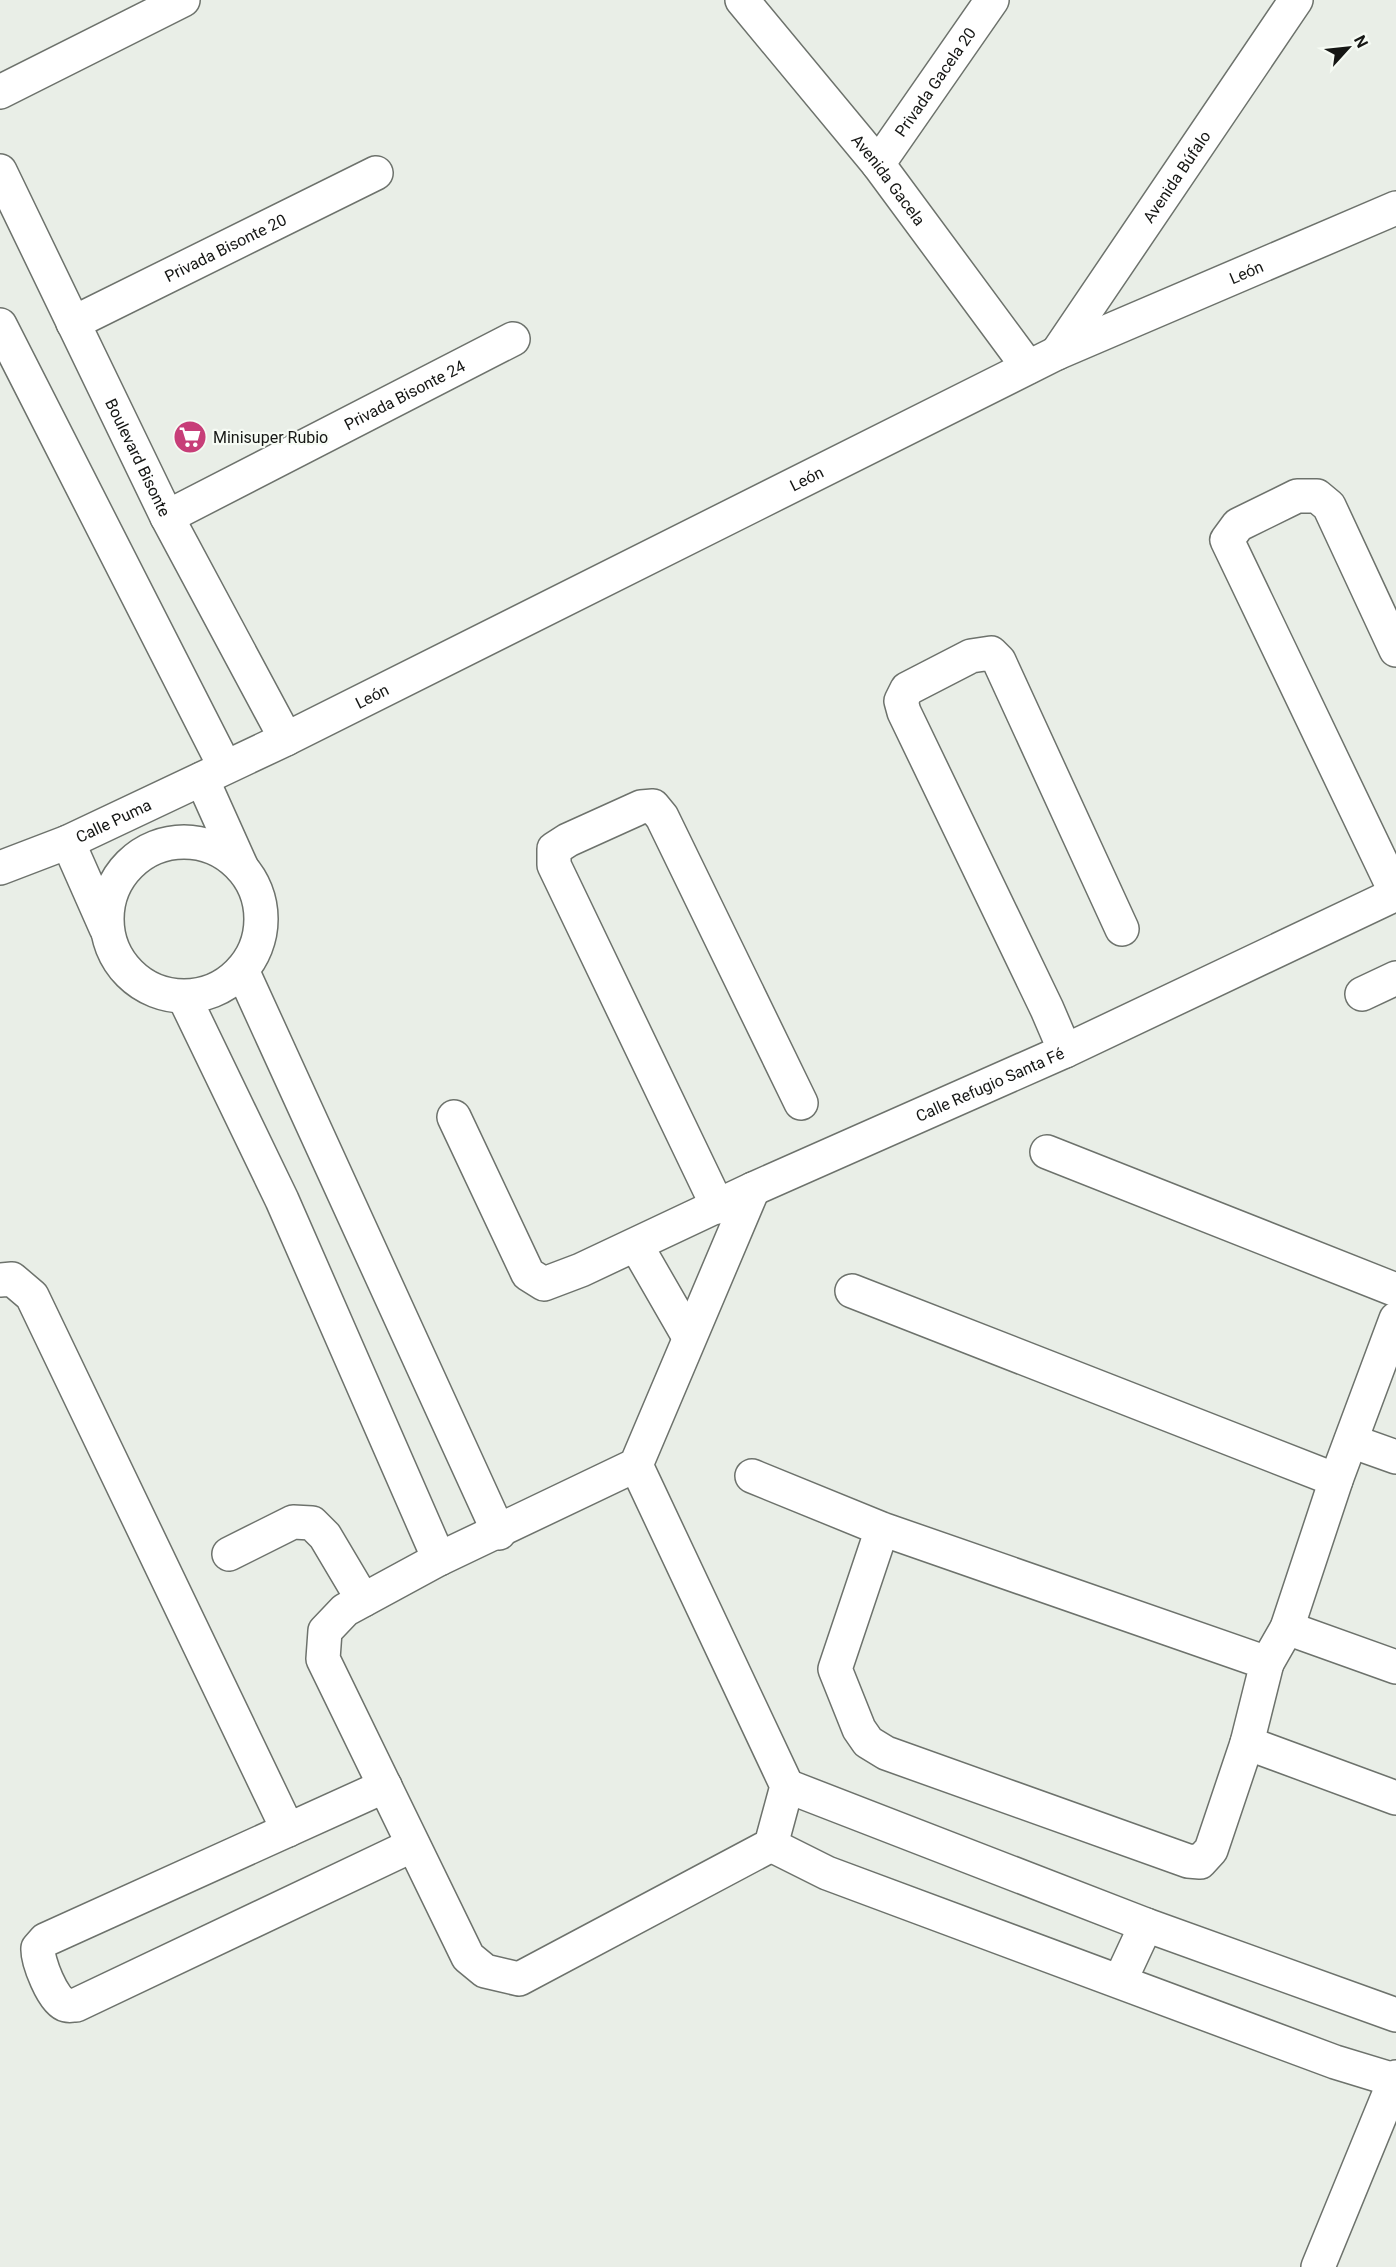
<svg xmlns="http://www.w3.org/2000/svg" width="1396" height="2267" font-family="Roboto,sans-serif">
<style>
.lines{fill:none;stroke-linecap:round;stroke-linejoin:round}
.minor-casing{stroke:#6d726c;stroke-width:36}
.minor{stroke:#fff;stroke-width:33}
.labels{text-anchor:middle;stroke-width:4.5;stroke-linejoin:round;paint-order:stroke}
.street-label{font-size:16px;fill:#151614;stroke:#f6fbf4}
.poi-label{font-size:16px;fill:#151614;stroke:#f6fbf4;text-anchor:start}
</style>
<rect width="100%" height="100%" fill="#e9eee7"/>
<g class="lines">
<defs>
<g id="minor">
<path id="s1" d="M742,0L878,164L1028,367"/>
<polyline points="0,92 183,0"/>
<path id="s2" d="M878,164L992,0"/>
<path id="s3" d="M0,171L167,517L286,739"/>
<path id="s4" d="M73,323L376,173"/>
<polyline points="0,325 225,767"/>
<path id="s5" d="M1057,353L1296,0"/>
<path id="s6" d="M167,517L513,339"/>
<polyline points="1396,650 1329,506 1317,496 1297,496 1238,525 1227,540 1396,893"/>
<polyline points="202,779 242,868"/>
<circle cx="184" cy="919" r="77"/>
<polyline points="68,842 106,928"/>
<path id="s7" d="M0,868L68,842L286,739L1057,353L1396,208"/>
<polyline points="242,970 499,1533"/>
<polyline points="1362,994 1396,978"/>
<polyline points="184,997 282,1200 439,1559"/>
<polyline points="1065,1051 1047,1009 904,712 901,701 907,689 971,656 991,653 999,661 1122,929"/>
<path id="s8" d="M454,1117L528,1274L544,1284L581,1270L753,1189L1065,1051L1396,894"/>
<polyline points="1047,1152 1396,1290"/>
<polyline points="718,1207 554,865 554,849 568,840 641,807 653,806 662,817 801,1103"/>
<polyline points="636,1245 689,1337"/>
<polyline points="0,1280 12,1279 32,1296 288,1830"/>
<polyline points="852,1291 1336,1480"/>
<polyline points="1351,1441 1396,1457"/>
<polyline points="636,1465 787,1786 771,1845 519,1979 485,1971 468,1957 323,1659 325,1631 345,1610 439,1559 636,1465 753,1189"/>
<polyline points="752,1476 882,1529 1267,1663 1247,1743 1211,1850 1200,1862 1188,1861 886,1753 868,1742 859,1729 835,1669 882,1529"/>
<polyline points="229,1554 293,1522 312,1523 325,1536 363,1600"/>
<polyline points="1287,1628 1396,1667"/>
<polyline points="1267,1663 1287,1628 1336,1480 1396,1319"/>
<polyline points="1247,1743 1396,1798"/>
<path d="M385,1786L45,1940L38,1948C37,1960 53,2002 66,2005C70,2006 73,2005 76,2005L413,1845"/>
<polyline points="787,1786 1146,1925 1396,2015"/>
<polyline points="771,1845 827,1873 1335,2062 1394,2080"/>
<polyline points="1120,1981 1146,1925"/>
<polyline points="1318,2267 1396,2077"/>
</g>
</defs>
<use href="#minor" class="minor-casing"/>
<use href="#minor" class="minor"/>
</g>
<defs>
<symbol id="supermarket-disc" viewBox="-11 -11 22 22"><circle r="9.5" fill="#c73e78" stroke="#f6fbf4"/><path d="M-6-5.5h2.5l.6 2H6L4.5 2H-2.5L-4.4-4H-6ZM-1.5 3.2a1.3 1.3 0 1 0 .1 0ZM3 3.2a1.3 1.3 0 1 0 .1 0Z" fill="#fff"/></symbol>
</defs>
<g fill-rule="evenodd">
<use href="#supermarket-disc" x="171" y="418" width="38" height="38"/>
</g>
<g class="labels">
<g class="street-label">
<text dy="6" stroke="none"><textPath href="#s2" startOffset="100">Privada Gacela 20</textPath></text>
<text dy="6" stroke="none"><textPath href="#s5" startOffset="213">Avenida Búfalo</textPath></text>
<text dy="6" stroke="none"><textPath href="#s1" startOffset="232">Avenida Gacela</textPath></text>
<text dy="6" stroke="none"><textPath href="#s4" startOffset="170">Privada Bisonte 20</textPath></text>
<text dy="6" stroke="none"><textPath href="#s7" startOffset="1382">León</textPath></text>
<text dy="6" stroke="none"><textPath href="#s6" startOffset="267">Privada Bisonte 24</textPath></text>
<text dy="6" stroke="none"><textPath href="#s3" startOffset="318">Boulevard Bisonte</textPath></text>
<text dy="6" stroke="none"><textPath href="#s7" startOffset="896">León</textPath></text>
<text dy="6" stroke="none"><textPath href="#s7" startOffset="410">León</textPath></text>
<text dy="6" stroke="none"><textPath href="#s7" startOffset="123">Calle Puma</textPath></text>
<text dy="6" stroke="none"><textPath href="#s8" startOffset="681">Calle Refugio Santa Fé</textPath></text>
</g>
<g class="poi-label">
<text x="213" y="443">Minisuper Rubio</text>
</g>
</g>
<g transform="translate(1348 48) rotate(63)" stroke="#f6fbf4" stroke-width="4.5" paint-order="stroke">
<path d="M0-4.5L10 22L0 15L-10 22Z" fill="#151614"/>
<text y="-9" font-size="16" font-weight="bold" text-anchor="middle" fill="#151614">N</text>
</g>
</svg>
